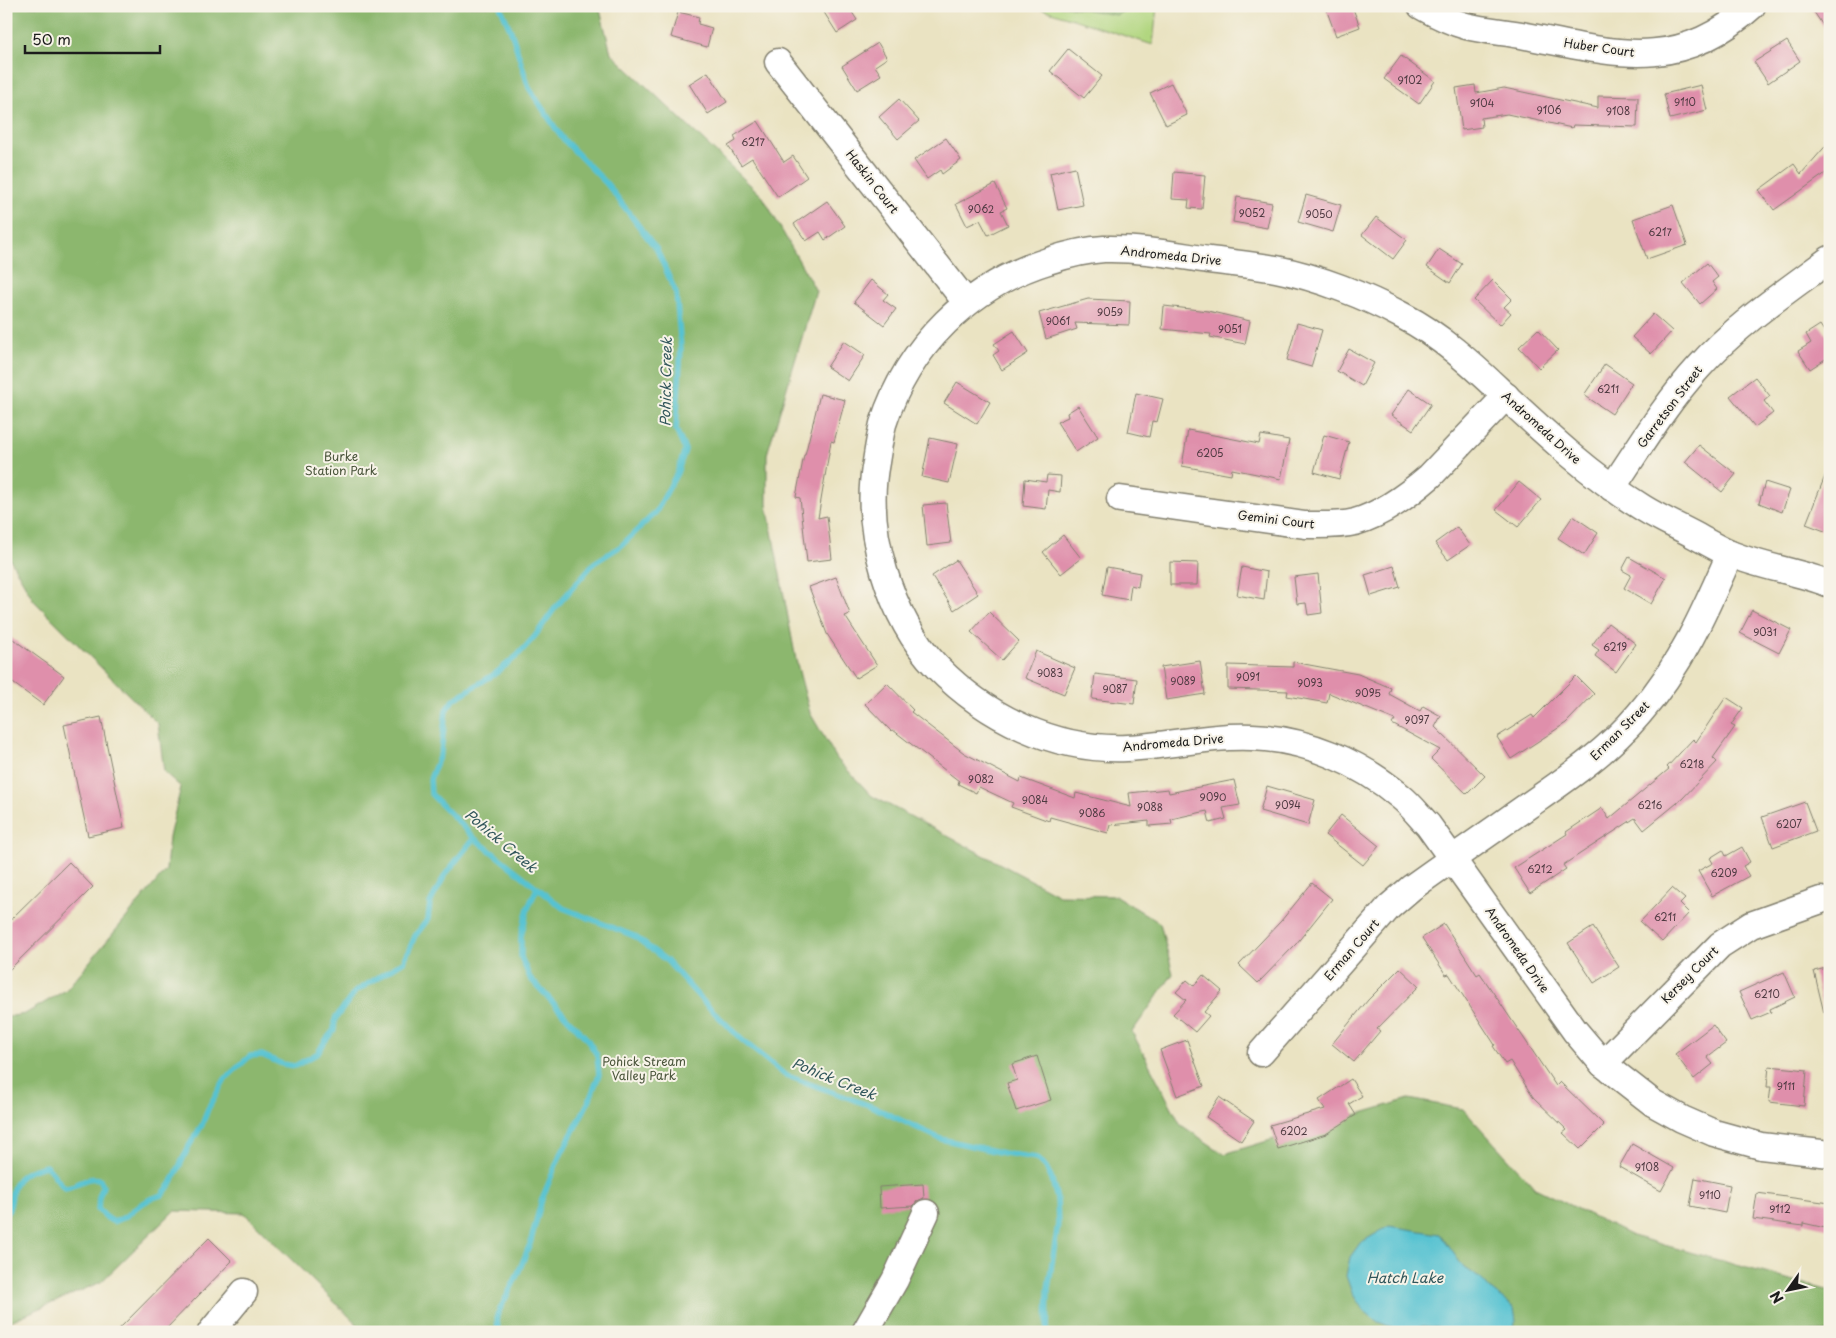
<svg xmlns="http://www.w3.org/2000/svg" width="1836" height="1338" font-family="'Playpen Sans',sans-serif">
<style>
.green{fill:#b1d67f;stroke:#66794e}
.forest{fill:#8cb76e;stroke:#546a45}
.water{fill:#57c2d1;stroke:#3a6f76}
.lines{fill:none;stroke-linecap:round;stroke-linejoin:round}
.stream{stroke:#57c2d1;stroke-width:5.5}
.building{fill:#df8fab}
.minor-casing{stroke:#83806f;stroke-width:29}
.minor{stroke:#fff;stroke-width:26}
.labels{text-anchor:middle;stroke-width:4;stroke-linejoin:round;paint-order:stroke}
.number-label{font-size:10px;fill:#4d3940}
.street-label{font-size:12px;fill:#1c1c1c;stroke:#f7f3e8}
.park-label{font-size:12px;fill:#49543a;stroke:#f7f3e8}
.water-label{font-size:14px;font-style:italic;fill:#31565b;stroke:#f7f3e8}
</style>
<rect width="100%" height="100%" fill="#f7f3e8"/>
<filter id="ink" filterUnits="userSpaceOnUse"><feTurbulence type="fractalNoise" baseFrequency=".02" numOctaves="2"/><feDisplacementMap in="SourceGraphic" scale="10" xChannelSelector="R" yChannelSelector="G"/><feConvolveMatrix kernelMatrix="1 2 1 2 8 2 1 2 1" color-interpolation-filters="sRGB"/></filter>
<filter id="wash" filterUnits="userSpaceOnUse"><feTurbulence type="fractalNoise" baseFrequency=".0096" numOctaves="4" result="noise"/><feDisplacementMap in="SourceGraphic" scale="20" xChannelSelector="R" yChannelSelector="G"/><feGaussianBlur stdDeviation="1.12" result="paint"/><feColorMatrix in="noise" values="0 0 0 0 0 0 0 0 0 0 0 0 0 0 0 0 0 1.4 0 .05"/><feComposite in="paint" operator="in"/></filter>
<g filter="url(#wash)">
<rect width="100%" height="100%" fill="#eae3c2"/>
<polygon class="green" points="1033,6 1157,6 1153,45"/>
<g class="forest">
<polygon points="6,6 599,6 611,53 763,197 816,291 767,454 767,505 796,660 810,713 837,759 872,796 1059,895 1116,896 1160,923 1173,974 1132,1032 1181,1125 1224,1154 1409,1099 1463,1109 1535,1188 1632,1236 1830,1291 1830,1332 365,1332 244,1213 174,1211 101,1282 6,1323 6,1017 25,1014 66,990 166,870 169,837 181,787 164,772 158,724 34,601 6,552"/>
<polygon points="1066,6 1134,6 1116,15"/>
</g>
<polygon class="water" points="1389,1226 1440,1234 1464,1268 1481,1279 1492,1291 1514,1308 1516,1321 1511,1332 1463,1332 1424,1326 1409,1329 1394,1328 1378,1322 1363,1310 1352,1293 1346,1276 1350,1257 1360,1243"/>
<g class="lines">
<g class="stream">
<polyline points="500,6 511,31 529,88 562,138 607,184 657,250 676,293 681,348 676,430 685,450 677,473 656,512 621,546 594,563 555,608 535,636 517,656 496,673 453,700 446,710 441,752 430,779 431,794 474,838 563,908 634,936 667,961 700,998 742,1040 785,1075 871,1106 941,1139 1003,1153 1037,1158 1046,1167 1052,1180 1057,1199 1058,1224 1048,1289 1047,1332"/>
<path d="M6,1213C11,1208 11,1201 12,1194C14,1175 29,1170 46,1166C54,1173 57,1181 65,1188C80,1186 83,1176 100,1179L103,1186L99,1197L98,1209L107,1218L114,1222L125,1217L137,1207L150,1199L162,1195L171,1184L189,1146L202,1125L208,1109L225,1079L250,1056L262,1055L282,1064L295,1066L318,1053L325,1041L334,1030L335,1019L355,992L404,961L415,936L428,919L430,903L445,875L474,838"/>
<polyline points="498,1332 497,1315 516,1278 530,1244 542,1199 558,1160 589,1101 599,1075 597,1055 587,1039 530,978 521,957 521,936 528,908 537,888"/>
</g>
</g>
<g id="blocks">
<g class="building">
<polygon points="820,6 848,6 857,20 837,33"/>
<polygon points="1325,6 1352,6 1360,27 1336,36"/>
<polygon points="1810,6 1830,6 1830,36"/>
<polygon points="678,12 699,17 698,24 712,28 707,47 671,37"/>
<polygon points="1787,41 1800,61 1768,83 1754,62"/>
<polygon points="878,43 887,58 875,66 881,75 857,90 842,66"/>
<polygon points="1068,49 1102,76 1084,98 1050,71"/>
<polygon points="1401,56 1435,81 1419,104 1384,79"/>
<polygon points="708,72 727,102 708,114 689,84"/>
<polygon points="1171,83 1187,115 1166,125 1150,93"/>
<polygon points="1475,85 1476,93 1504,88 1598,108 1598,96 1638,97 1637,127 1573,125 1572,128 1507,114 1481,118 1482,127 1462,130 1456,88"/>
<polygon points="1701,85 1707,110 1670,119 1664,94"/>
<polygon points="899,99 919,121 898,139 879,117"/>
<polygon points="758,121 784,162 793,156 807,177 778,197 752,158 741,165 728,146 736,141 734,136"/>
<polygon points="946,138 961,160 942,174 940,170 927,179 914,160"/>
<polygon points="1830,141 1830,170 1774,210 1759,190 1794,164 1801,174"/>
<polygon points="1075,167 1083,205 1058,210 1050,173"/>
<polygon points="1174,172 1205,175 1202,209 1188,208 1189,200 1172,199"/>
<polygon points="995,184 1007,208 1001,211 1008,225 988,235 980,220 967,226 956,204"/>
<polygon points="1306,195 1341,205 1333,232 1298,222"/>
<polygon points="1237,197 1272,203 1267,228 1233,222"/>
<polygon points="827,201 845,226 825,240 820,232 806,241 794,224"/>
<polygon points="1673,205 1687,245 1647,259 1633,219"/>
<polygon points="1376,217 1407,240 1393,259 1362,235"/>
<polygon points="1439,249 1462,264 1450,283 1427,267"/>
<polygon points="1707,263 1718,277 1712,282 1717,289 1700,304 1683,283"/>
<polygon points="871,280 888,294 883,300 896,309 884,325 854,302"/>
<polygon points="1493,280 1512,299 1504,307 1511,313 1500,325 1474,300"/>
<polygon points="1088,299 1130,301 1129,325 1075,323 1077,329 1046,339 1039,313"/>
<polygon points="1164,306 1208,311 1250,321 1245,344 1210,337 1211,334 1162,329"/>
<polygon points="1653,314 1672,331 1651,354 1632,337"/>
<polygon points="1297,323 1322,330 1311,367 1287,360"/>
<polygon points="1820,325 1830,340 1830,356 1810,369 1798,351 1811,343 1806,334"/>
<polygon points="1538,329 1558,350 1539,368 1519,347"/>
<polygon points="1014,331 1028,353 1002,370 993,355 999,351 994,344"/>
<polygon points="844,341 865,355 848,381 827,367"/>
<polygon points="1349,349 1374,363 1362,386 1337,371"/>
<polygon points="1605,364 1632,383 1612,414 1584,395"/>
<polygon points="1755,377 1770,396 1764,401 1773,413 1755,427 1730,396"/>
<polygon points="957,382 990,402 977,424 944,403"/>
<polygon points="1409,389 1431,404 1413,430 1391,415"/>
<polygon points="1136,393 1163,399 1157,422 1152,421 1149,437 1128,432"/>
<polygon points="820,394 845,400 834,442 831,441 818,518 827,516 832,559 807,562 800,498 796,497 804,455 805,455"/>
<polygon points="1078,406 1098,437 1076,452 1057,422 1068,417 1067,413"/>
<polygon points="1188,430 1259,444 1261,435 1289,440 1281,479 1232,469 1231,475 1182,466"/>
<polygon points="1324,435 1349,442 1339,479 1314,472"/>
<polygon points="930,438 958,444 949,483 922,477"/>
<polygon points="1699,445 1736,474 1722,492 1685,462"/>
<polygon points="1829,466 1830,466 1830,533 1806,524"/>
<polygon points="1047,475 1061,476 1060,492 1048,490 1046,509 1023,506 1025,479 1046,482"/>
<polygon points="1519,482 1541,500 1518,527 1496,510"/>
<polygon points="1765,482 1790,490 1782,512 1759,503"/>
<polygon points="946,503 951,543 927,546 923,505"/>
<polygon points="1573,516 1598,533 1584,555 1558,538"/>
<polygon points="1457,527 1470,545 1448,560 1435,543"/>
<polygon points="1063,535 1081,558 1061,574 1043,552"/>
<polygon points="1629,557 1666,578 1651,604 1624,588 1631,575 1622,570"/>
<polygon points="956,560 978,594 954,610 932,576"/>
<polygon points="1170,562 1198,563 1197,585 1170,585"/>
<polygon points="1394,566 1400,587 1371,596 1365,575"/>
<polygon points="1107,567 1140,573 1138,587 1131,585 1129,600 1102,595"/>
<polygon points="1242,567 1267,572 1264,600 1237,595"/>
<polygon points="1318,574 1322,613 1308,615 1306,603 1297,604 1294,577"/>
<polygon points="836,577 850,614 845,616 877,665 856,678 827,634 809,587"/>
<polygon points="1752,610 1791,630 1779,653 1740,633"/>
<polygon points="989,612 1019,641 1002,660 971,632"/>
<polygon points="1608,623 1636,644 1616,672 1595,656 1599,650 1592,645"/>
<polygon points="6,634 64,676 43,705 6,678"/>
<polygon points="1036,651 1075,668 1064,694 1025,678"/>
<polygon points="1200,661 1205,694 1166,700 1161,667"/>
<polygon points="1293,662 1358,674 1391,688 1389,694 1420,711 1423,706 1441,716 1435,727 1485,776 1467,794 1431,759 1440,750 1392,724 1395,720 1329,693 1327,703 1287,696 1288,691 1228,689 1228,665 1293,667"/>
<polygon points="1095,674 1137,679 1134,704 1092,699"/>
<polygon points="1576,676 1594,694 1566,723 1511,759 1497,737 1532,715 1534,718"/>
<polygon points="887,683 913,710 911,712 964,753 1020,782 1021,778 1075,798 1076,793 1131,807 1129,793 1168,789 1169,793 1234,780 1240,805 1223,808 1226,819 1210,823 1207,811 1171,819 1172,824 1149,826 1149,821 1110,825 1108,833 1050,817 1049,821 1011,807 1013,803 979,787 976,793 958,784 959,781 893,730 891,731 865,704"/>
<polygon points="1726,697 1743,708 1731,725 1735,727 1713,758 1717,762 1682,799 1644,830 1635,818 1563,865 1566,869 1530,893 1514,868 1567,834 1566,832 1602,808 1609,819 1669,769 1667,767 1693,739 1696,742"/>
<polygon points="101,717 124,828 88,836 64,725"/>
<polygon points="1267,786 1315,800 1308,825 1260,811"/>
<polygon points="1805,802 1816,831 1773,847 1762,817"/>
<polygon points="1341,815 1379,846 1363,865 1325,835"/>
<polygon points="1742,847 1750,862 1743,866 1749,876 1712,896 1698,871 1713,863 1710,858 1723,850 1726,856"/>
<polygon points="69,862 93,887 6,973 6,924"/>
<polygon points="1312,883 1332,899 1296,944 1258,983 1239,965 1281,921"/>
<polygon points="1672,888 1685,899 1680,904 1689,913 1662,942 1640,922"/>
<polygon points="1444,924 1477,975 1480,973 1556,1086 1560,1082 1604,1125 1580,1149 1563,1133 1567,1130 1533,1097 1510,1061 1505,1064 1493,1046 1495,1045 1449,974 1446,975 1422,938"/>
<polygon points="1593,927 1619,967 1594,983 1568,943"/>
<polygon points="1830,967 1830,1012 1824,1013 1814,971"/>
<polygon points="1400,968 1419,986 1377,1029 1380,1031 1354,1062 1332,1044 1368,1000"/>
<polygon points="1784,972 1795,997 1770,1009 1771,1012 1752,1020 1739,992"/>
<polygon points="1203,975 1222,991 1204,1012 1209,1016 1195,1032 1173,1014 1186,1000 1176,992 1187,980 1194,986"/>
<polygon points="1713,1025 1726,1043 1707,1057 1713,1064 1694,1079 1675,1054"/>
<polygon points="1187,1040 1204,1086 1177,1096 1160,1050"/>
<polygon points="1037,1056 1051,1100 1016,1111 1007,1083 1017,1080 1012,1064"/>
<polygon points="1769,1066 1807,1070 1804,1106 1769,1102 1771,1087 1767,1087"/>
<polygon points="1351,1079 1362,1096 1349,1104 1356,1115 1326,1134 1278,1149 1270,1125 1325,1109 1319,1100"/>
<polygon points="1219,1097 1254,1121 1241,1141 1206,1117"/>
<polygon points="1632,1144 1674,1168 1661,1191 1619,1167"/>
<polygon points="1695,1178 1730,1185 1725,1213 1690,1206"/>
<polygon points="923,1184 924,1198 917,1201 913,1206 880,1208 879,1187"/>
<polygon points="1757,1193 1830,1203 1830,1229 1803,1223 1803,1226 1753,1219"/>
<polygon points="209,1238 232,1261 163,1332 116,1332"/>
</g>
</g>
</g>
<g filter="url(#ink)">
<use href="#blocks" fill-opacity="0" stroke="#83806f" stroke-width="1"/>
<g class="lines">
<defs>
<g id="minor">
<path d="M1421,6C1435,14 1451,22 1466,26C1486,31 1507,32 1526,36C1614,53 1678,74 1752,6"/>
<polyline points="778,62 966,302"/>
<path d="M1612,488C1639,448 1665,404 1698,368C1736,325 1784,293 1830,259"/>
<path d="M1120,499L1305,525C1321,525 1339,526 1355,522C1383,514 1408,495 1430,476L1506,396"/>
<path d="M1830,584C1797,571 1761,567 1728,553C1717,548 1705,541 1694,535C1677,526 1659,518 1643,508C1591,476 1546,434 1501,392C1471,364 1440,335 1403,316C1366,296 1317,277 1276,269C1254,265 1232,263 1209,260C1175,255 1139,248 1104,249C1085,250 1066,255 1048,261C970,285 908,346 883,424C880,436 878,449 876,462C863,529 890,618 937,667C987,718 1055,751 1127,748C1168,746 1210,735 1252,737C1306,739 1360,762 1401,797C1411,805 1419,816 1428,825L1575,1031L1603,1064L1653,1103L1682,1119L1714,1133L1761,1146L1830,1154"/>
<path d="M1261,1053L1389,907L1411,888C1450,860 1489,833 1529,805C1568,778 1608,751 1639,714C1681,666 1705,611 1730,554"/>
<polyline points="1603,1064 1720,945 1751,925 1821,900"/>
<polyline points="211,1332 244,1292"/>
<polyline points="865,1332 895,1280 926,1213"/>
</g>
</defs>
<use href="#minor" class="minor-casing"/>
<use href="#minor" class="minor"/>
</g>
</g>
<g class="labels">
<g class="number-label">
<text x="1410" y="84">9102</text>
<text x="1685" y="106">9110</text>
<text x="1482" y="107">9104</text>
<text x="1549" y="114">9106</text>
<text x="1618" y="115">9108</text>
<text x="753" y="146">6217</text>
<text x="981" y="213">9062</text>
<text x="1252" y="217">9052</text>
<text x="1319" y="218">9050</text>
<text x="1660" y="236">6217</text>
<text x="1110" y="316">9059</text>
<text x="1058" y="325">9061</text>
<text x="1230" y="333">9051</text>
<text x="1608" y="393">6211</text>
<text x="1210" y="457">6205</text>
<text x="1765" y="636">9031</text>
<text x="1615" y="651">6219</text>
<text x="1050" y="677">9083</text>
<text x="1248" y="681">9091</text>
<text x="1183" y="685">9089</text>
<text x="1310" y="687">9093</text>
<text x="1115" y="693">9087</text>
<text x="1368" y="697">9095</text>
<text x="1417" y="724">9097</text>
<text x="1692" y="768">6218</text>
<text x="981" y="783">9082</text>
<text x="1213" y="801">9090</text>
<text x="1035" y="804">9084</text>
<text x="1288" y="809">9094</text>
<text x="1650" y="809">6216</text>
<text x="1150" y="811">9088</text>
<text x="1092" y="817">9086</text>
<text x="1789" y="828">6207</text>
<text x="1540" y="873">6212</text>
<text x="1724" y="877">6209</text>
<text x="1665" y="921">6211</text>
<text x="1767" y="998">6210</text>
<text x="1786" y="1090">9111</text>
<text x="1294" y="1135">6202</text>
<text x="1647" y="1171">9108</text>
<text x="1710" y="1199">9110</text>
<text x="1780" y="1213">9112</text>
</g>
<g class="street-label">
<text transform="translate(1599 48) rotate(8)" y="4">Huber Court</text>
<text transform="translate(872 182) rotate(52)" y="4">Haskin Court</text>
<text transform="translate(1171 256) rotate(6)" y="4">Andromeda Drive</text>
<text transform="translate(1670 407) rotate(-53)" y="4">Garretson Street</text>
<text transform="translate(1541 428) rotate(42)" y="4">Andromeda Drive</text>
<text transform="translate(1276 520) rotate(7)" y="4">Gemini Court</text>
<text transform="translate(1620 731) rotate(-45)" y="4">Erman Street</text>
<text transform="translate(1173 743) rotate(-5)" y="4">Andromeda Drive</text>
<text transform="translate(1352 950) rotate(-49)" y="4">Erman Court</text>
<text transform="translate(1517 950) rotate(55)" y="4">Andromeda Drive</text>
<text transform="translate(1690 975) rotate(-45)" y="4">Kersey Court</text>
</g>
<g class="park-label">
<text x="341" y="461">Burke<tspan x="341" dy="14">Station Park</tspan></text>
<text x="644" y="1066">Pohick Stream<tspan x="644" dy="14">Valley Park</tspan></text>
</g>
<g class="water-label">
<text transform="translate(666 382) rotate(-89)" y="5">Pohick Creek</text>
<text transform="translate(501 841) rotate(40)" y="5">Pohick Creek</text>
<text transform="translate(834 1079) rotate(22)" y="5">Pohick Creek</text>
<text x="1405" y="1283">Hatch Lake</text>
</g>
</g>
<rect width="1836" height="1338" fill="none" stroke="#f7f3e8" stroke-width="25"/>
<g transform="translate(1788 1290) rotate(237)" stroke="#f7f3e8" stroke-width="4" paint-order="stroke">
<path d="M0-4L9 19L0 12L-9 19Z" fill="#1c1c1c"/>
<text y="-8" font-size="14" font-weight="bold" text-anchor="middle" fill="#1c1c1c">N</text>
</g>
<path d="M25 45v8h135v-8" fill="none" stroke="#1c1c1c" stroke-width="2.5"/>
<text x="32" y="45" font-size="15" fill="#1c1c1c" stroke="#f7f3e8" stroke-width="4" paint-order="stroke">50 m</text>
</svg>
